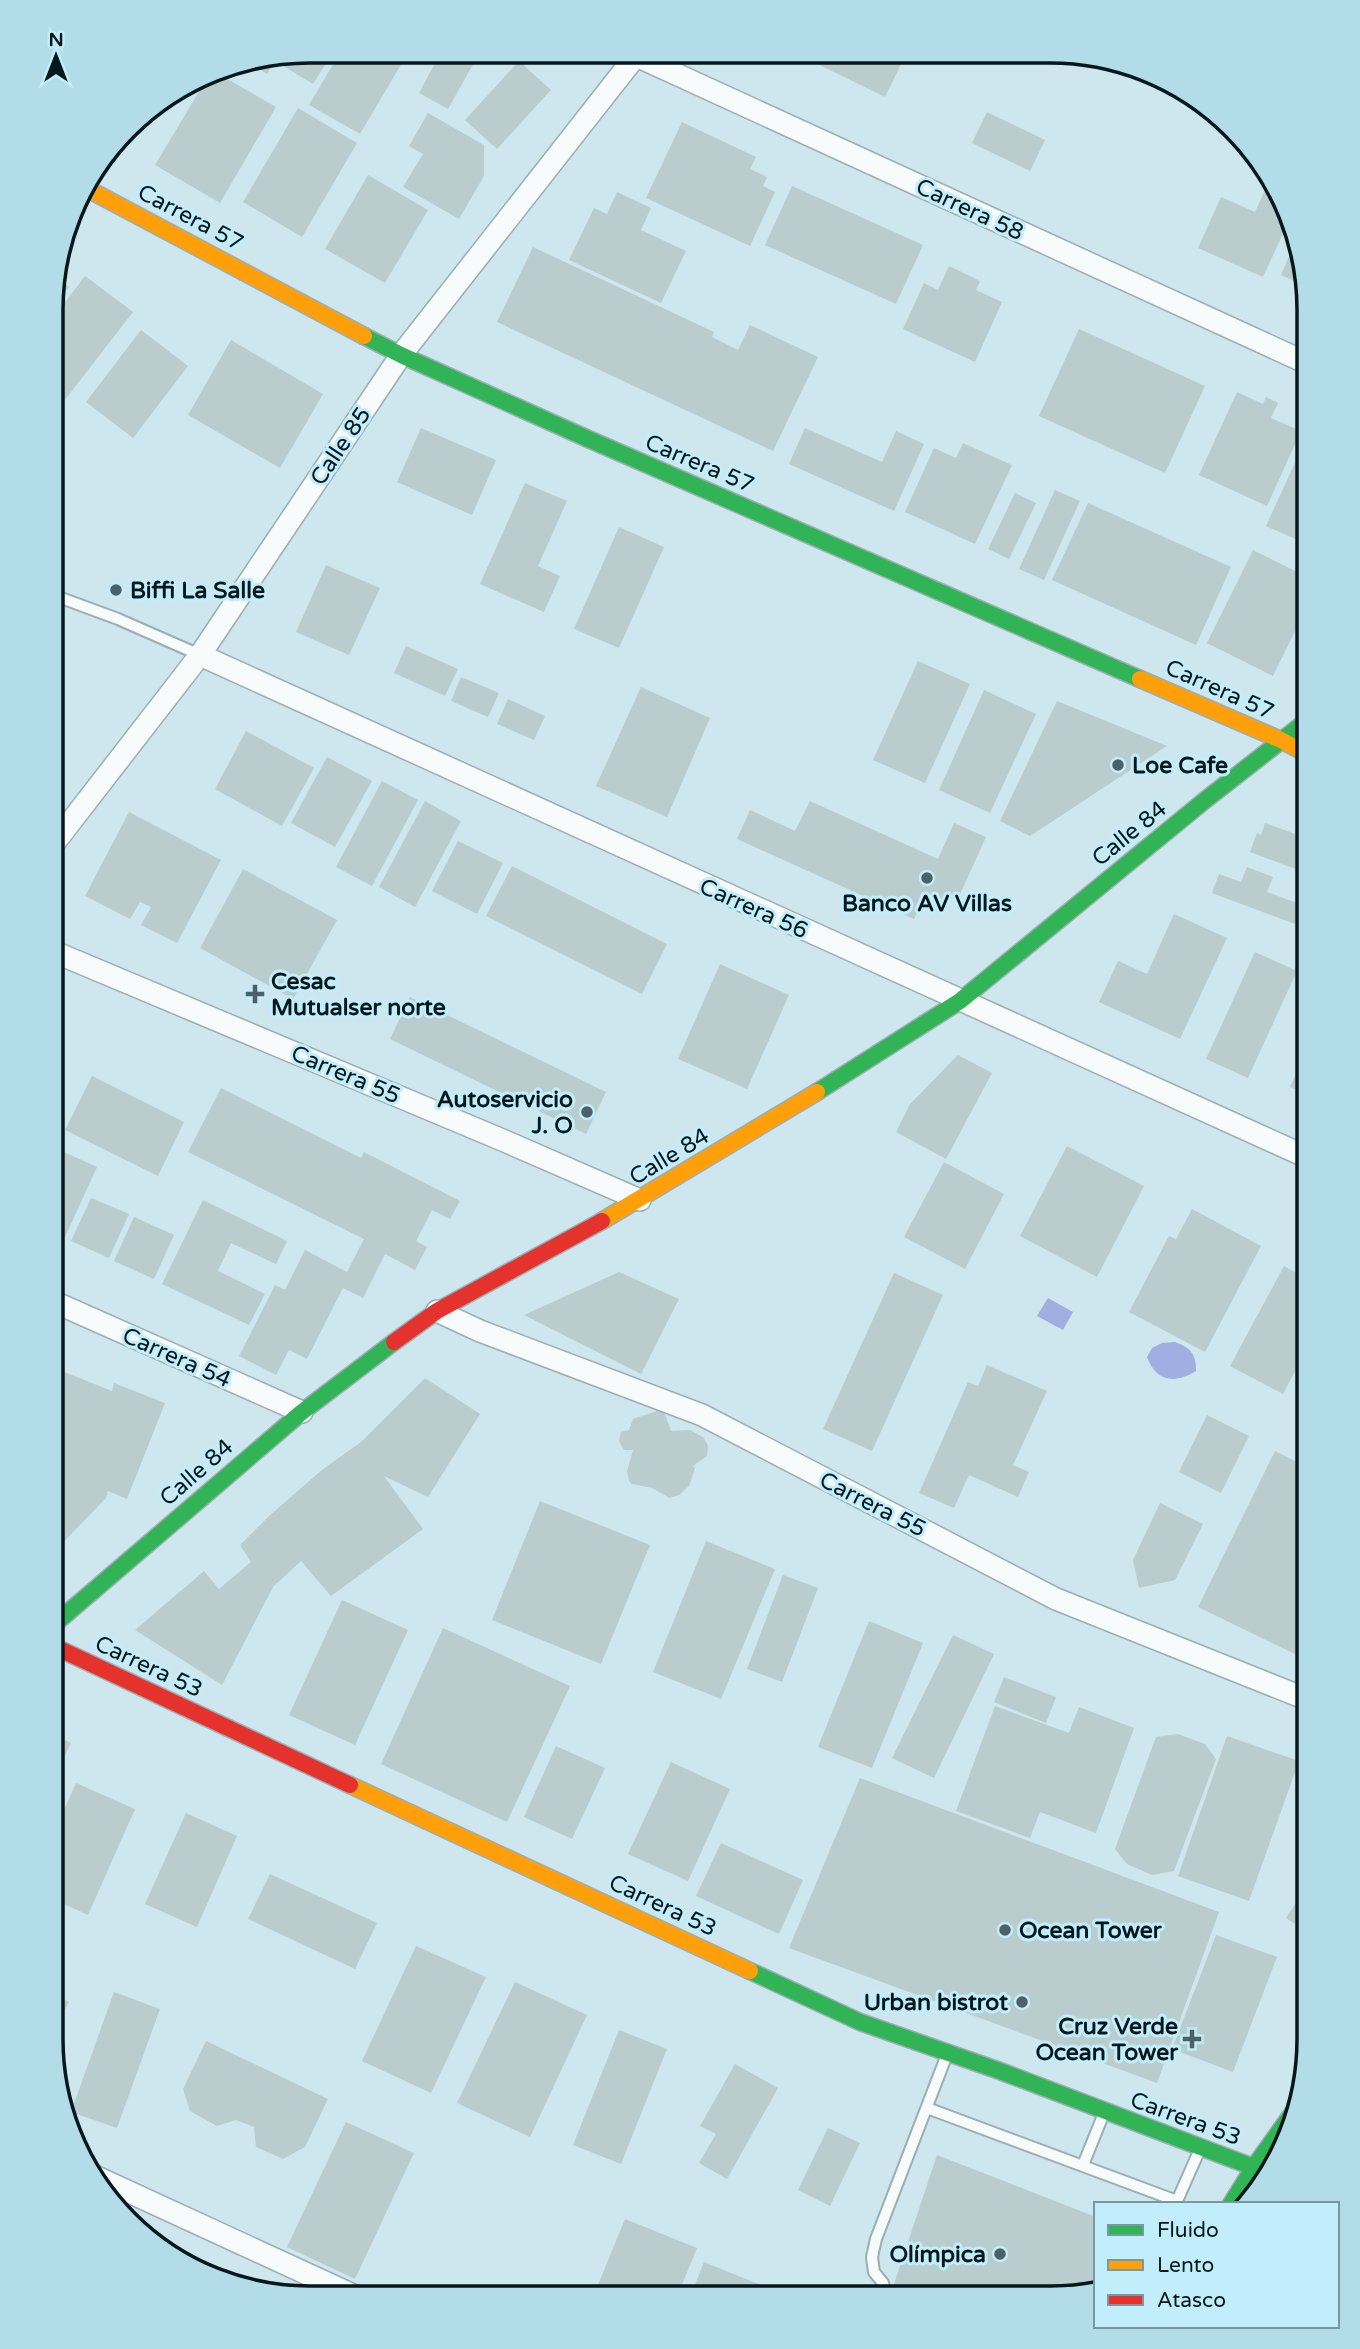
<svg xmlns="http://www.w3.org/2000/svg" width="1360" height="2349" font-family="'Varela Round',sans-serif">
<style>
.water{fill:#a0afe1}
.building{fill:#b9cdcf}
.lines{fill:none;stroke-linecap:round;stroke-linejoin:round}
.lane-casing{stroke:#9baeb3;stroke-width:14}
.street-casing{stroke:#9baeb3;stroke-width:24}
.fast-casing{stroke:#9baeb3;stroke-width:19}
.slow-casing{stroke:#9baeb3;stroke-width:19}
.jam-casing{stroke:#9baeb3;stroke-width:19}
.lane{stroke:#f8fbfc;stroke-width:10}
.street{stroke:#f8fbfc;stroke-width:21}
.fast{stroke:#30b455;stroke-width:16}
.slow{stroke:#ff9f0a;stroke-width:16}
.jam{stroke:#e5322d;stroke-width:16}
.poi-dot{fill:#4d6066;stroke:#c1eefa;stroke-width:2.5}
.labels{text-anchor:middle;stroke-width:6;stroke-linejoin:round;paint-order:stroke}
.street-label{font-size:23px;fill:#07181d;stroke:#c1eefa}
.poi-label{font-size:23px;font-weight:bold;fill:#07181d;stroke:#c1eefa;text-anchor:start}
.rim{fill:none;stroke:#07181d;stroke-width:3.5}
</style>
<rect width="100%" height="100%" fill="#cee6ed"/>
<g class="water">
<polygon points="1048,1298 1073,1312 1063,1330 1037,1316"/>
<path d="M1175,1342C1191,1348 1196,1354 1196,1371C1175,1384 1156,1382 1147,1357L1152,1348L1162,1343Z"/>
</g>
<g class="building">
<polygon points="310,51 334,51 313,84 275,61 267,74 249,63"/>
<polygon points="341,51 409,51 360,134 309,105"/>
<polygon points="441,52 480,52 448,109 419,93"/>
<polygon points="797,54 906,54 885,97"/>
<polygon points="519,61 551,90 497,149 465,120"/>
<polygon points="212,70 276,107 220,203 155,165"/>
<polygon points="298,108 357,143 302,237 243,202"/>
<polygon points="987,112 1045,140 1030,171 972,143"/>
<polygon points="428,113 484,145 484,176 459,219 403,187 423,154 409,146"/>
<polygon points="682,122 756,157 750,169 767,177 763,186 775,192 750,246 646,198"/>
<polygon points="368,175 428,210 385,283 325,249"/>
<polygon points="1271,177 1291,216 1263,277 1198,248 1221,197 1255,212"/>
<polygon points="792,186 923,245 896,304 765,245"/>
<polygon points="617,192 651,208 641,230 686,251 661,303 569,260 594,208 607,214"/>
<polygon points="1297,238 1305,285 1305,286 1281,275"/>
<polygon points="533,247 714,332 712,337 738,350 750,325 818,357 773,451 497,322"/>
<polygon points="949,266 980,281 976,290 1002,302 975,362 903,329 924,283 938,290"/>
<polygon points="53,275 69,287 53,306"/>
<polygon points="85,276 133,312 64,401 53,393 53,318"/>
<polygon points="1079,329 1205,386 1165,473 1039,416"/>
<polygon points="141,330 188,366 133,438 86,402"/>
<polygon points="231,340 323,394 280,468 188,415"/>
<polygon points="1237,392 1263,404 1266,397 1278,403 1271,418 1301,431 1267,506 1199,475"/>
<polygon points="421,428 496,460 472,515 397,482"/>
<polygon points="805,428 882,462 896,431 924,444 894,511 789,464"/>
<polygon points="1309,432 1309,545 1266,526"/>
<polygon points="963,443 1012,465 975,544 905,512 934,448 956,458"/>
<polygon points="525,483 567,501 538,566 560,576 544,612 480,584"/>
<polygon points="1055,490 1080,501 1044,580 1019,569"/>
<polygon points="1015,493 1036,503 1009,559 988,549"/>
<polygon points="1088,503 1231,567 1196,645 1052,580"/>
<polygon points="619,527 664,547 619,648 574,629"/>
<polygon points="1253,550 1309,578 1309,603 1273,676 1207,643"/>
<polygon points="326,565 380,588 349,655 296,632"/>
<polygon points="406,646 458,669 445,696 394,673"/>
<polygon points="918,661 970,684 925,783 873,760"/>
<polygon points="461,677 499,693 488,717 451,701"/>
<polygon points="641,687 710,718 667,817 596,786"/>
<polygon points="984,690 1036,714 990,813 939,790"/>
<polygon points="508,699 545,716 534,740 497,724"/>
<polygon points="1057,701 1167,746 1030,836 1000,821"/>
<polygon points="246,731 314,768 282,826 215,789"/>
<polygon points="327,757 372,781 335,847 291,823"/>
<polygon points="382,781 418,800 372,886 336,867"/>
<polygon points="425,801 461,821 415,907 379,887"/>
<polygon points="810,801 938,859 954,823 986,837 957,901 949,897 941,914 921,905 914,919 737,839 750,810 795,831"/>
<polygon points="129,812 221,860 177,943 141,925 151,907 140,902 130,919 85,896"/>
<polygon points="1265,823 1309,839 1309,874 1250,852 1257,833 1261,835"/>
<polygon points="458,841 503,863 477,914 432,891"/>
<polygon points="512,866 667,944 642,994 486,916"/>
<polygon points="1247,867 1273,877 1267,892 1302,905 1295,924 1212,893 1219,874 1241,882"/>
<polygon points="243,869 337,920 293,999 200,948"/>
<polygon points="1174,914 1227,938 1180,1039 1099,1002 1118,961 1147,974"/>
<polygon points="1255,952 1297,971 1248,1078 1206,1059"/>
<polygon points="720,964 789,995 747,1089 678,1059"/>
<polygon points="410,997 606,1092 586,1134 390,1039"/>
<polygon points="1309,1046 1309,1096 1290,1087"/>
<polygon points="958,1055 992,1073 946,1159 896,1132 910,1104"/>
<polygon points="92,1076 184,1122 158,1176 65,1130"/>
<polygon points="221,1088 361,1158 364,1152 460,1201 450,1219 432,1210 416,1241 427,1247 415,1270 385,1254 363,1298 343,1288 307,1359 289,1350 276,1375 239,1356 275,1285 285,1290 305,1250 347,1272 364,1239 188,1152"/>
<polygon points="1067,1146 1144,1186 1097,1277 1020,1236"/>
<polygon points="55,1148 97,1167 65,1237 52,1231 52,1155"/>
<polygon points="944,1162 1004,1194 965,1269 904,1237"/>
<polygon points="91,1198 129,1214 109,1258 71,1241"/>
<polygon points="203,1200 287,1241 276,1264 231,1243 218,1271 265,1294 249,1325 162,1284"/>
<polygon points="1192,1209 1261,1246 1205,1352 1129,1312 1169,1236 1176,1239"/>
<polygon points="134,1217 174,1235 154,1279 114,1261"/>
<polygon points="1284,1266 1309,1280 1309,1345 1283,1394 1230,1366"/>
<polygon points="619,1272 679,1299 641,1374 524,1315"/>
<polygon points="894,1273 943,1295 872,1451 823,1429"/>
<polygon points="987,1365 1047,1391 1013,1465 1029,1472 1018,1497 969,1475 954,1508 919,1493 968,1382 978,1386"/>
<polygon points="52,1367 112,1391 114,1383 165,1403 127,1499 108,1491 106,1498 51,1555"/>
<polygon points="425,1378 480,1414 428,1497 384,1476 423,1529 331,1596 301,1561 273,1587 222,1685 135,1630 204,1571 219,1589 251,1562 240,1545 269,1516 323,1469 361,1442"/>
<polygon points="663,1409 671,1431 690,1430 704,1438 708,1446 707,1456 693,1466 695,1468 689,1486 679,1495 670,1498 652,1488 632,1484 629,1481 627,1471 633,1450 624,1450 619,1441 621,1432 629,1430 633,1419"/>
<polygon points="1207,1415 1249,1436 1221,1493 1179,1472"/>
<polygon points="1275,1451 1309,1468 1309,1661 1198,1607"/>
<polygon points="540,1501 650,1545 601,1664 492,1620"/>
<polygon points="1160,1503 1203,1524 1175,1580 1139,1588 1133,1560"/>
<polygon points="706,1541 775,1569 721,1699 653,1672"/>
<polygon points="783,1575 818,1588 782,1682 747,1669"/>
<polygon points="342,1600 408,1630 355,1745 289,1715"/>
<polygon points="869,1621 923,1643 872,1768 818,1747"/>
<polygon points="443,1628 570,1686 507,1822 381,1764"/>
<polygon points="953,1635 994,1654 934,1778 892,1758"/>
<polygon points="1004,1677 1056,1697 1046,1723 994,1702"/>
<polygon points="995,1706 1069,1733 1079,1707 1134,1728 1096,1833 1040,1812 1030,1838 956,1811"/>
<polygon points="51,1733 71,1743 51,1784"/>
<polygon points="1178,1734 1205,1744 1216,1759 1174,1871 1152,1875 1127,1864 1115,1849 1156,1737"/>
<polygon points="1227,1736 1299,1761 1249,1901 1178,1876"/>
<polygon points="556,1746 605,1768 572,1839 524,1817"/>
<polygon points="671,1762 730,1789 688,1881 628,1854"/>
<polygon points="860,1778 1219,1912 1157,2083 789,1948"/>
<polygon points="76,1783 135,1809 88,1915 51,1898 51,1839"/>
<polygon points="186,1813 237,1836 197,1927 145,1904"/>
<polygon points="721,1843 803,1880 779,1934 696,1896"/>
<polygon points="270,1874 377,1923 355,1969 248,1919"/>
<polygon points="1309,1883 1309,1933 1286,1918"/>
<polygon points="1216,1935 1277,1957 1233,2072 1172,2049"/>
<polygon points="416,1946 486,1977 431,2093 362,2061"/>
<polygon points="51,1963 58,1967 51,1981"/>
<polygon points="515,1982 587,2015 530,2137 457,2103"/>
<polygon points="114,1992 160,2009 117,2128 71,2112"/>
<polygon points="51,1993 69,2002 51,2037"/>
<polygon points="619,2030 667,2049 621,2164 573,2145"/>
<polygon points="206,2041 328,2099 305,2147 283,2159 256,2147 254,2127 236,2120 217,2126 190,2111 183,2089"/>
<polygon points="735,2064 778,2088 727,2179 699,2163 716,2134 700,2126"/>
<polygon points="346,2122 414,2153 355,2279 287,2247"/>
<polygon points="828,2128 860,2143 830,2206 798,2190"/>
<polygon points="937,2155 1096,2217 1096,2291 1050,2298 895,2298 891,2293"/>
<polygon points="625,2219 697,2248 677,2297 593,2297"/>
<polygon points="704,2262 781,2293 779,2297 690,2297"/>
</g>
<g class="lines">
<defs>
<g id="lane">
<polyline points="53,595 118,619 200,655"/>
<polyline points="927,2108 1177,2201 1175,2204"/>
<polyline points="1083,2165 1104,2113"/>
<polyline points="1177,2201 1200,2149"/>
<polyline points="887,2298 883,2283 874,2272 872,2257 876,2239 946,2057"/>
</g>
<g id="street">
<polyline points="630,53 1309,364"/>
<polyline points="200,655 1309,1158"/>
<polyline points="52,846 200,655 401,355 638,53"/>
<polyline points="52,951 507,1142 640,1200"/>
<polyline points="52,1301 302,1412"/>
<polyline points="437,1311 480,1331 702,1415 1056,1599 1309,1700"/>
<polyline points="90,2174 355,2296"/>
</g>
<g id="fast">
<polyline points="364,336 401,355 586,438 1140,679"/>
<polyline points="817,1092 960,1001 1204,801 1309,719"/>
<polyline points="51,1627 302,1412 394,1342"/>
<polyline points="750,1971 860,2022 1000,2071 1269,2173"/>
<polyline points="1231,2204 1254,2167 1299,2104"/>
</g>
<g id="slow">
<polyline points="84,187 364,336"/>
<polyline points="1140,679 1281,740 1309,755"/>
<polyline points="602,1221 817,1092"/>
<polyline points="350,1785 750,1971"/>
</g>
<g id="jam">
<polyline points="394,1342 437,1311 602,1221"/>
<polyline points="51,1645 350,1785"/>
</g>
</defs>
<use href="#lane" class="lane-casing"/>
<use href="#street" class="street-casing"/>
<use href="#fast" class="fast-casing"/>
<use href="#slow" class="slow-casing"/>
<use href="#jam" class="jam-casing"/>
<use href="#lane" class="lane"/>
<use href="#street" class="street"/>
<use href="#fast" class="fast"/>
<use href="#slow" class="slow"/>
<use href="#jam" class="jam"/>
</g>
<g class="poi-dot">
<circle cx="116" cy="590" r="7"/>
<circle cx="1118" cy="765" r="7"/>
<circle cx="927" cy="878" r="7"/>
<path d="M251.5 983.5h7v7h7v7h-7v7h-7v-7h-7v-7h7z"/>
<circle cx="587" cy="1112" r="7"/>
<circle cx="1005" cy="1930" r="7"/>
<circle cx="1022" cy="2002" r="7"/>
<path d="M1188.5 2028.5h7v7h7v7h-7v7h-7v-7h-7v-7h7z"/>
<circle cx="1000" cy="2254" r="7"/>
</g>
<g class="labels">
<g class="street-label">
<text transform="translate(970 209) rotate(25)" y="8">Carrera 58</text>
<text transform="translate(191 217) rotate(28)" y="8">Carrera 57</text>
<text transform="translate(340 446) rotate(-56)" y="8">Calle 85</text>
<text transform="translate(700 463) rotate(23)" y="8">Carrera 57</text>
<text transform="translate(1220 689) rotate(24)" y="8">Carrera 57</text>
<text transform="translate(1129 833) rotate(-39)" y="8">Calle 84</text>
<text transform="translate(754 908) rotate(24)" y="8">Carrera 56</text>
<text transform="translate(346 1074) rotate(23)" y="8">Carrera 55</text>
<text transform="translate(669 1156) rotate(-31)" y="8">Calle 84</text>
<text transform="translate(177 1357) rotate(24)" y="8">Carrera 54</text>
<text transform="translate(196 1472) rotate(-41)" y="8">Calle 84</text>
<text transform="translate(873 1504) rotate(27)" y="8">Carrera 55</text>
<text transform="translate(149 1666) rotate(25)" y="8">Carrera 53</text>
<text transform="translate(663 1905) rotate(25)" y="8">Carrera 53</text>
<text transform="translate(1186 2118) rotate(20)" y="8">Carrera 53</text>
</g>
<g class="poi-label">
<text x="130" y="598">Biffi La Salle</text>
<text x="1132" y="773">Loe Cafe</text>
<text x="927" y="911" text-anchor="middle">Banco AV Villas</text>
<text x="271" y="989">Cesac<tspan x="271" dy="26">Mutualser norte</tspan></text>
<text x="573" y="1107" text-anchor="end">Autoservicio<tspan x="573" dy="26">J. O</tspan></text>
<text x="1019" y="1938">Ocean Tower</text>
<text x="1008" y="2010" text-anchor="end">Urban bistrot</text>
<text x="1178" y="2034" text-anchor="end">Cruz Verde<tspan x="1178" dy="26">Ocean Tower</tspan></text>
<text x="986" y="2262" text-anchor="end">Olímpica</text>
</g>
</g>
<path d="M0 0H1360V2349H0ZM310 63H1050A247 247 0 0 1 1297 310V2039A247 247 0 0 1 1050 2286H310A247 247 0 0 1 63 2039V310A247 247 0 0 1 310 63Z" fill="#b2dde8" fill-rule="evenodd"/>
<path class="rim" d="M310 63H1050A247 247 0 0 1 1297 310V2039A247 247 0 0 1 1050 2286H310A247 247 0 0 1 63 2039V310A247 247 0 0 1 310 63Z"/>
<rect x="1094" y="2202" width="245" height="126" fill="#c1eefa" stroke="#7798a2" stroke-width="2"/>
<rect x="1108" y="2225" width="35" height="10" fill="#30b455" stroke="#7798a2" stroke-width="2"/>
<text x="1157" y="2237" font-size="21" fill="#07181d">Fluido</text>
<rect x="1108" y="2260" width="35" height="10" fill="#ff9f0a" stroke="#7798a2" stroke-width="2"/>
<text x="1157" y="2272" font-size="21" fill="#07181d">Lento</text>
<rect x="1108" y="2295" width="35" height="10" fill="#e5322d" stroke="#7798a2" stroke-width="2"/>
<text x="1157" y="2307" font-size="21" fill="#07181d">Atasco</text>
<g transform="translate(56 56)" stroke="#c1eefa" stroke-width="5" paint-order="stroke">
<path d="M0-5L12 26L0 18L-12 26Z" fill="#07181d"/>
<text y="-10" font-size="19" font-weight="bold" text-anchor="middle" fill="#07181d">N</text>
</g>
</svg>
